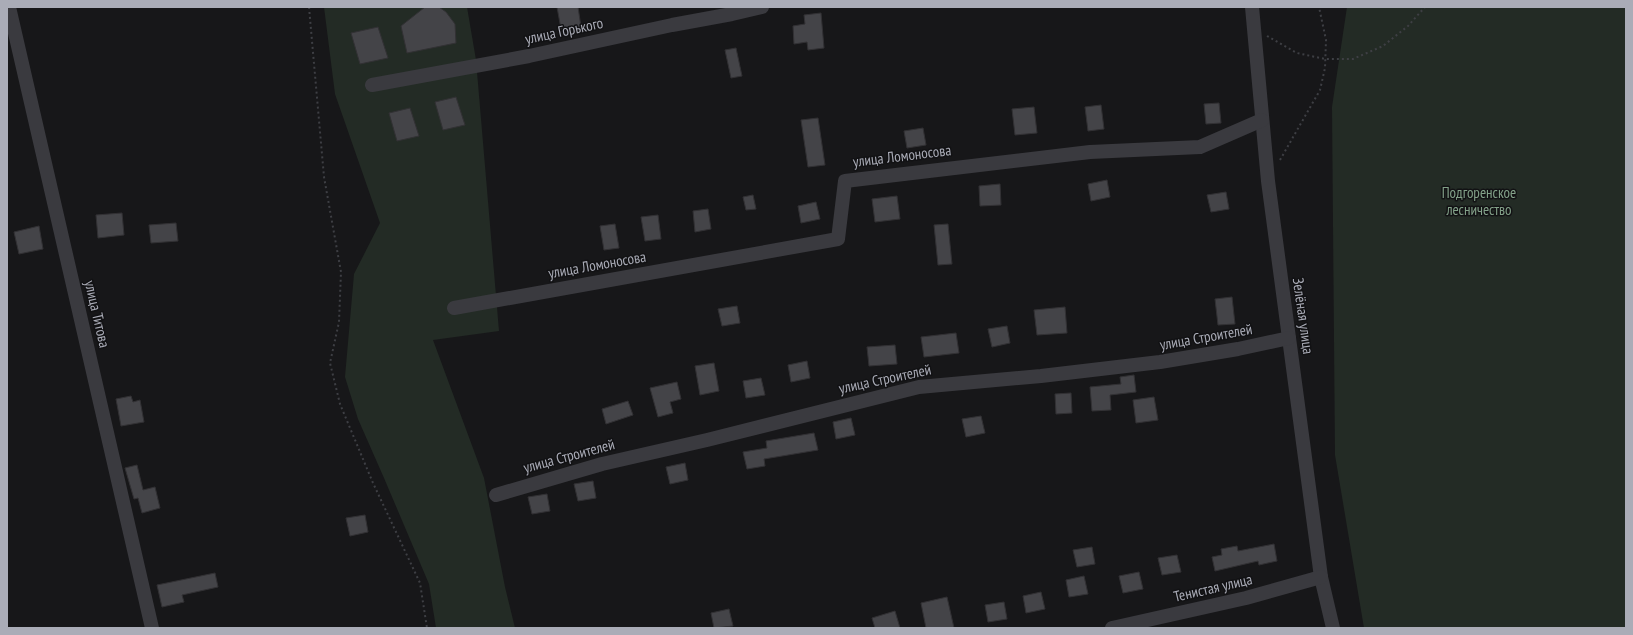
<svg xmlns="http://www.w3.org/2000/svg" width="1633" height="635" font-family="'PT Sans Narrow',sans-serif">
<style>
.green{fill:#232b25}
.building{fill:#444448;stroke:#323134}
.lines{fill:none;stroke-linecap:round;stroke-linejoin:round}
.path{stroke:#3e3f44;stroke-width:2;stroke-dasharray:2 3;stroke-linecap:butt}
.street{stroke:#3a3a3f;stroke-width:14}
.labels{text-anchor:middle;stroke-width:3;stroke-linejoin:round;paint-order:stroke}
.street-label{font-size:15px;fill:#aaacb7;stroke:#121214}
.park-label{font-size:15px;fill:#83a189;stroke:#121214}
</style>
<rect width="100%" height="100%" fill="#171719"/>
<g class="green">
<polygon points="324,7 467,7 476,60 499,331 433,340 484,478 505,587 515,628 436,628 429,584 384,478 358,419 345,377 354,274 380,223 335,94"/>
<polygon points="1347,7 1626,7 1626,628 1364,628 1335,455 1332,107"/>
</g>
<g class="building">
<polygon points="425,7 439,7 446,12 455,24 456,43 407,53 401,26"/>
<polygon points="557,7 578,7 581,27 561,29"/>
<polygon points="821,13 824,48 808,50 807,42 794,44 793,26 805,24 804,15"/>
<polygon points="378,27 388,58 360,64 351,33"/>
<polygon points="736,48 742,76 731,78 725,50"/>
<polygon points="456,97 465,125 443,130 435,102"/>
<polygon points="1219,103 1221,123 1206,124 1204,104"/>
<polygon points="1101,105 1104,129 1088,131 1085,107"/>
<polygon points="1034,107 1037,133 1015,135 1012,109"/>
<polygon points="410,108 419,136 397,141 389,113"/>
<polygon points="818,118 825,165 808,167 801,120"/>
<polygon points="923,128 926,145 907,148 904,131"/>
<polygon points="1107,180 1110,197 1091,201 1088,184"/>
<polygon points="1000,184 1001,205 980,206 979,186"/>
<polygon points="1226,192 1229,209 1211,212 1207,195"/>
<polygon points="753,195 756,209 746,210 743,197"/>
<polygon points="897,196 900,219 875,222 872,199"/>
<polygon points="816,202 820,219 801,223 798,206"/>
<polygon points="708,209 711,229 695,232 693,211"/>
<polygon points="122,213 124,235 98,238 96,215"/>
<polygon points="658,215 661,239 645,241 641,217"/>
<polygon points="176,223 178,241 151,243 149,225"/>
<polygon points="615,224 619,248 604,250 600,226"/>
<polygon points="948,224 952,264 938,265 934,225"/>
<polygon points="39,226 43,249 19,254 14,232"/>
<polygon points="1232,297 1235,324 1218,325 1215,299"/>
<polygon points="737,306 740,323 722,326 718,309"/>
<polygon points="1065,307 1067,333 1037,335 1034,310"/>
<polygon points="1007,326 1010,343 992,347 988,329"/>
<polygon points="956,333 959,353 924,357 921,337"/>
<polygon points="895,345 897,364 869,366 867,347"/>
<polygon points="807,361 810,378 791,382 788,365"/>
<polygon points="714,363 719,391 700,395 695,366"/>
<polygon points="1134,375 1136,392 1110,395 1111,410 1092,411 1090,387 1121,384 1120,377"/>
<polygon points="761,378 765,395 746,398 743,381"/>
<polygon points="677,382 681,399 670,402 673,413 658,417 650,388"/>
<polygon points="1071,393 1072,413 1056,414 1055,394"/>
<polygon points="131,396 133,402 140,400 144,422 121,426 116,399"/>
<polygon points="1154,397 1158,420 1136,423 1133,400"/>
<polygon points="628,401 633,415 606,424 602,409"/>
<polygon points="981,416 985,433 966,437 962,419"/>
<polygon points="851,418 855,435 836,439 833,422"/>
<polygon points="814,433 818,450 764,459 765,466 747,469 743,452 767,448 766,441"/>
<polygon points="685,463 688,480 670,484 666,467"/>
<polygon points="137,465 143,490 155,487 160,508 142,513 138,498 134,499 125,468"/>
<polygon points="593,481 596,498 578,501 574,484"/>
<polygon points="547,494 550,511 532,514 528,497"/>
<polygon points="365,515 368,532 350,536 346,518"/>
<polygon points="1274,544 1277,561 1259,565 1258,561 1215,571 1212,557 1222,555 1221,549 1237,546 1238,551"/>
<polygon points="1092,547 1095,564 1077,567 1073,550"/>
<polygon points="1177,555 1181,572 1162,575 1158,558"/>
<polygon points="1139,572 1143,589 1123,593 1119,576"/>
<polygon points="215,573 218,587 182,595 184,602 162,607 157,585"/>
<polygon points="1084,576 1088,594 1069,597 1066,580"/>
<polygon points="1041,592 1045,609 1026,613 1023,596"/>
<polygon points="947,597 954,628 926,628 921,603"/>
<polygon points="1004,602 1007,619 988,622 985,605"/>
<polygon points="729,609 733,626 714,628 711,613"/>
<polygon points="895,611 900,628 875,628 872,618"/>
</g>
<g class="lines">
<g class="path">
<polyline points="309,7 324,177 341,272 339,322 330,363 340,404 373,483 420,583 427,628"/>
<polyline points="1267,36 1297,53 1325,59 1353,59 1383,46 1408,26 1425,7"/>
<polyline points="1280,160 1320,90 1325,68 1326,40 1319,7"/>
</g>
<g class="street">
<polyline points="9,7 152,628"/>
<polyline points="1252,7 1268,181 1289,338 1321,577 1333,628"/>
<polyline points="372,85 529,56 672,25 732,14 762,7"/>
<polyline points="454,308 838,239 845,181 1090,152 1200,147 1262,120"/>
<polyline points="496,495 602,464 707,440 919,387 1041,376 1160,362 1238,349 1289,338"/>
<polyline points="1112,628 1246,598 1321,577"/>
</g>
</g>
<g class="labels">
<g class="street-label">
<text transform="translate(564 31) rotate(-12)" y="5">улица Горького</text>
<text transform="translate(902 156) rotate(-7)" y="5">улица Ломоносова</text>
<text transform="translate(597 265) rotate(-10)" y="5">улица Ломоносова</text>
<text transform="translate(97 314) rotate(77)" y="5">улица Титова</text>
<text transform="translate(1303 316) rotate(82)" y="5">Зелёная улица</text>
<text transform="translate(1206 337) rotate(-10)" y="5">улица Строителей</text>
<text transform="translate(885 379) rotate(-12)" y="5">улица Строителей</text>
<text transform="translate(569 456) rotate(-15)" y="5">улица Строителей</text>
<text transform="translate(1213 588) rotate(-13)" y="5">Тенистая улица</text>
</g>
<g class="park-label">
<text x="1479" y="198">Подгоренское<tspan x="1479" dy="17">лесничество</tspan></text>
</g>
</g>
<rect width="1633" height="635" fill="none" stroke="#aaacb7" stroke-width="16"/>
</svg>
